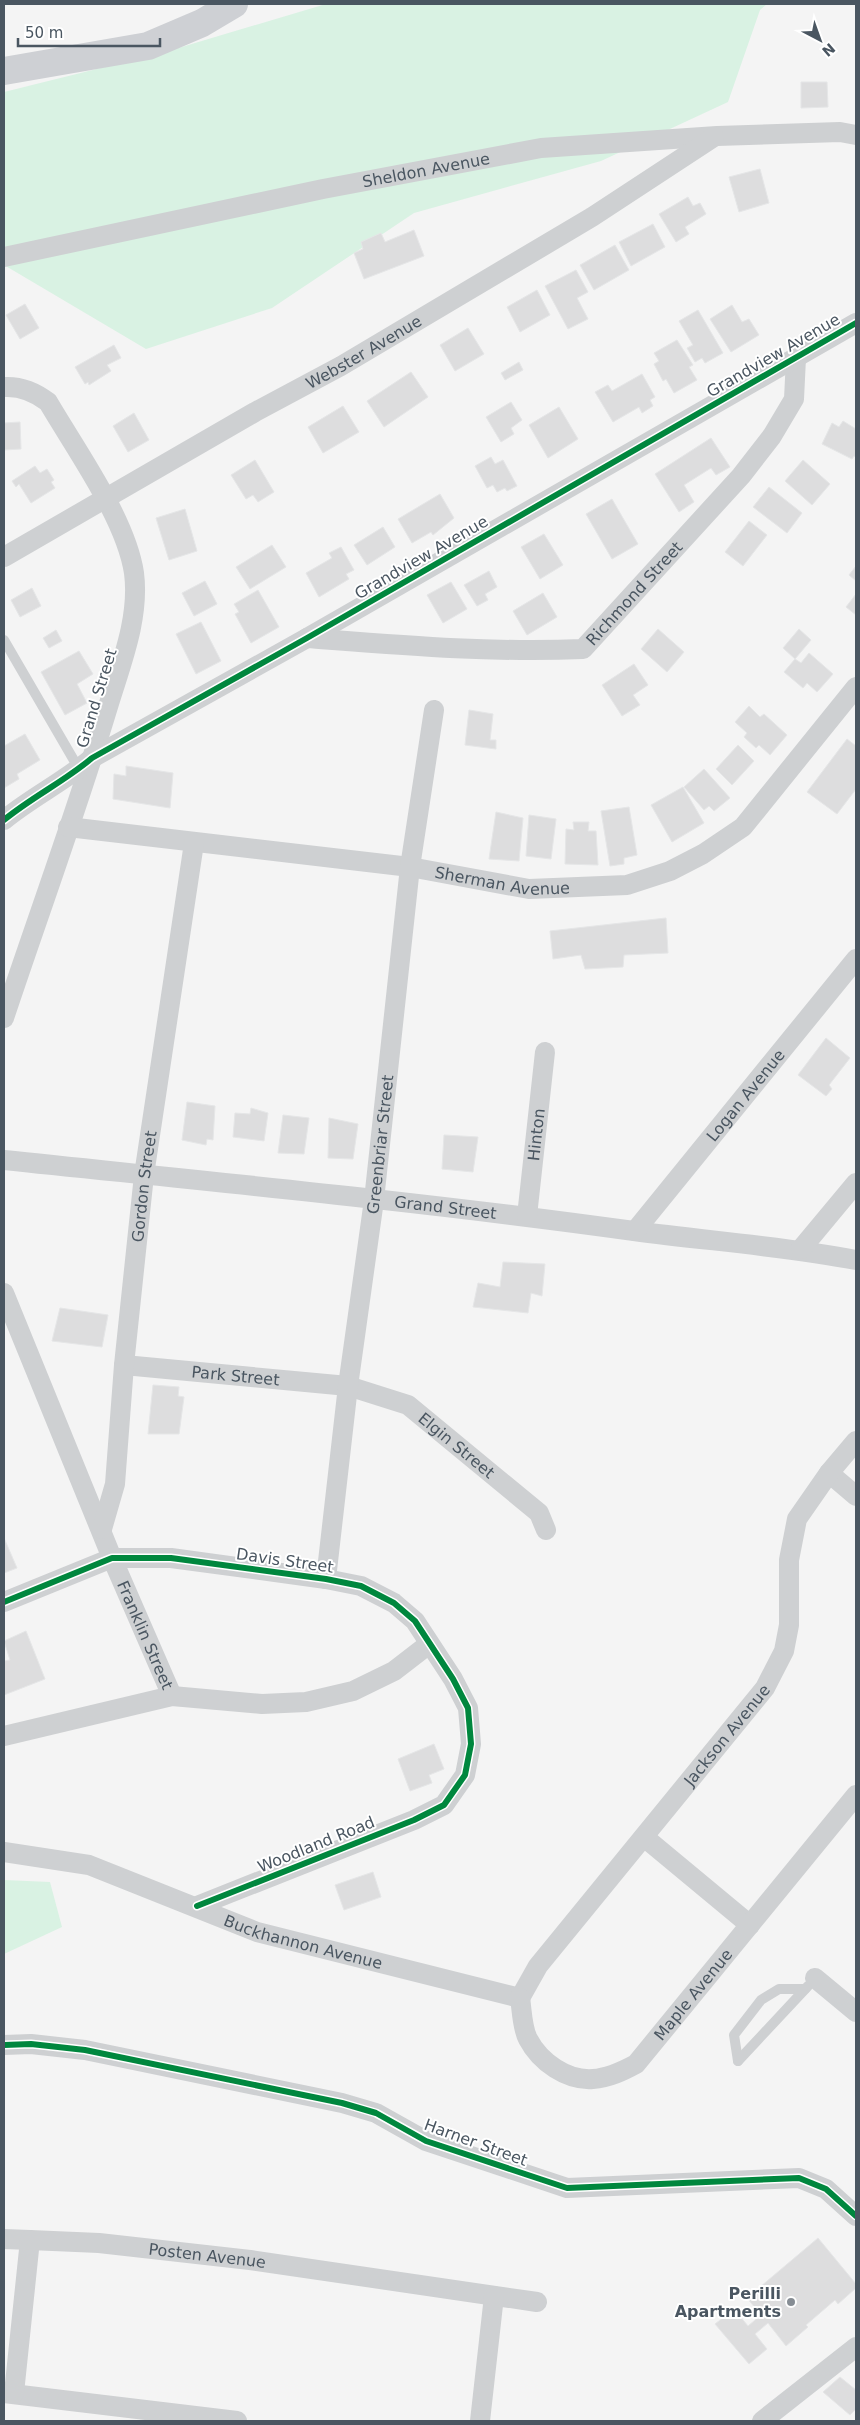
<svg xmlns="http://www.w3.org/2000/svg" width="860" height="2425" font-family="'DejaVu Sans',sans-serif">
<style>
.green{fill:#d9f2e3}
.building{fill:#ddddde;stroke:#e5e6e7}
.lines{fill:none;stroke-linecap:round;stroke-linejoin:round}
.lane{stroke:#ced0d2;stroke-width:10}
.street{stroke:#ced0d2;stroke-width:20}
.secondary{stroke:#ced0d4;stroke-width:28}
.cycleway-casing{stroke:#fff;stroke-width:9}
.cycleway{stroke:#00873e;stroke-width:6}
.poi-dot{fill:#868d94;stroke:#fff;stroke-width:2}
.labels{text-anchor:middle;stroke-width:4;stroke-linejoin:round;paint-order:stroke}
.street-label{font-size:16px;fill:#4a5661;stroke:#fff}
.poi-label{font-size:16px;font-weight:bold;fill:#4a5661;stroke:#fff;text-anchor:end}
</style>
<rect width="100%" height="100%" fill="#f4f4f4"/>
<g class="green">
<polygon points="326,4 767,4 760,10 728,102 601,161 414,213 272,308 146,349 4,265 4,92 165,52"/>
<polygon points="4,1880 50,1882 62,1927 4,1954"/>
</g>
<g class="building">
<polygon points="801,82 827,82 828,107 801,108"/>
<polygon points="760,169 769,203 739,212 729,177"/>
<polygon points="688,197 693,206 700,203 706,214 685,227 689,234 676,242 659,214"/>
<polygon points="653,224 665,247 631,266 619,242"/>
<polygon points="414,230 424,256 364,279 354,253 363,249 361,242 381,233 385,242"/>
<polygon points="615,245 629,270 594,290 580,265"/>
<polygon points="576,270 588,292 577,298 588,319 568,329 545,286"/>
<polygon points="537,290 550,315 520,332 507,307"/>
<polygon points="25,304 39,328 20,339 6,315"/>
<polygon points="732,305 742,322 749,319 759,335 731,352 710,319"/>
<polygon points="698,310 723,353 705,363 702,358 695,362 687,348 693,345 679,321"/>
<polygon points="468,328 484,354 455,371 440,345"/>
<polygon points="677,340 693,365 689,367 697,380 674,393 666,379 663,381 654,364 659,361 654,353"/>
<polygon points="114,345 121,358 107,365 111,371 89,385 88,382 85,384 75,367"/>
<polygon points="519,362 523,370 505,380 501,373"/>
<polygon points="411,372 428,397 384,427 367,401"/>
<polygon points="642,374 655,397 650,400 653,406 642,413 639,407 613,422 595,392 608,385 612,391"/>
<polygon points="511,402 522,420 511,428 514,434 501,442 486,417"/>
<polygon points="343,406 359,432 323,453 308,427"/>
<polygon points="559,407 578,439 548,458 529,425"/>
<polygon points="134,413 149,440 128,452 113,426"/>
<polygon points="843,421 856,429 856,457 854,456 852,459 822,444 832,423 839,427"/>
<polygon points="20,422 21,449 4,450 4,423"/>
<polygon points="711,438 730,467 716,475 711,468 684,485 694,502 679,512 655,474"/>
<polygon points="491,457 495,464 503,460 517,486 507,491 505,488 497,492 493,485 487,488 475,466"/>
<polygon points="255,460 274,492 258,502 253,495 246,499 231,475"/>
<polygon points="803,460 830,484 812,505 785,481"/>
<polygon points="35,466 40,473 47,469 54,480 51,482 55,488 31,503 19,484 16,487 12,481"/>
<polygon points="769,487 802,513 787,533 753,507"/>
<polygon points="440,494 454,518 433,535 431,532 412,543 398,519"/>
<polygon points="612,499 638,544 612,559 586,514"/>
<polygon points="185,509 197,551 169,560 156,518"/>
<polygon points="749,521 767,535 743,566 725,552"/>
<polygon points="383,527 395,547 367,565 354,545"/>
<polygon points="544,534 563,565 540,579 521,547"/>
<polygon points="272,545 286,567 250,589 236,567"/>
<polygon points="341,547 354,570 346,574 349,579 319,597 306,573 332,558 329,553"/>
<polygon points="856,566 856,581 849,575"/>
<polygon points="489,571 497,587 485,594 488,600 477,606 464,585"/>
<polygon points="205,581 217,604 194,616 182,593"/>
<polygon points="451,582 467,609 443,623 427,595"/>
<polygon points="32,588 41,606 20,617 11,600"/>
<polygon points="258,590 279,627 251,643 235,614 239,612 234,604"/>
<polygon points="543,593 557,617 527,635 513,611"/>
<polygon points="856,594 856,615 846,607"/>
<polygon points="201,622 221,661 196,674 176,634"/>
<polygon points="658,629 684,652 667,672 641,649"/>
<polygon points="799,629 811,640 795,659 783,648"/>
<polygon points="56,630 62,641 49,648 43,638"/>
<polygon points="79,651 93,674 77,684 87,703 65,715 41,672"/>
<polygon points="809,653 833,674 817,692 807,683 803,688 784,672 795,659 801,663"/>
<polygon points="634,664 648,685 633,695 640,705 622,716 602,685"/>
<polygon points="749,706 760,717 764,714 787,735 770,755 759,745 756,748 744,737 747,733 735,722"/>
<polygon points="469,710 493,714 490,740 496,740 496,749 465,745"/>
<polygon points="25,734 40,760 17,774 19,779 4,788 4,746"/>
<polygon points="847,739 856,746 856,789 837,814 807,792"/>
<polygon points="738,745 754,761 732,785 716,769"/>
<polygon points="126,766 173,773 170,808 113,799 114,774 126,776"/>
<polygon points="704,769 730,798 714,811 709,806 704,810 684,787"/>
<polygon points="683,787 704,823 672,842 651,805"/>
<polygon points="629,807 637,855 624,858 624,864 610,866 601,811"/>
<polygon points="496,812 523,818 519,861 489,859"/>
<polygon points="529,815 556,819 551,859 526,856"/>
<polygon points="573,822 589,822 588,831 596,831 598,865 565,864 566,829 574,830"/>
<polygon points="666,918 668,953 624,955 623,967 585,969 581,955 553,959 550,931"/>
<polygon points="826,1038 850,1058 829,1085 832,1089 826,1096 798,1075"/>
<polygon points="187,1102 215,1106 213,1140 207,1139 206,1145 182,1140"/>
<polygon points="251,1108 268,1113 264,1141 233,1137 235,1113 250,1114"/>
<polygon points="283,1115 309,1118 304,1154 278,1153"/>
<polygon points="329,1118 358,1124 353,1159 328,1158"/>
<polygon points="444,1135 478,1137 473,1172 442,1169"/>
<polygon points="503,1262 545,1264 542,1296 531,1293 528,1313 473,1307 478,1283 500,1287"/>
<polygon points="60,1308 108,1315 102,1347 52,1341"/>
<polygon points="153,1385 179,1387 178,1396 184,1397 179,1434 148,1434"/>
<polygon points="4,1538 17,1568 4,1573"/>
<polygon points="26,1631 45,1679 4,1695 4,1661 10,1660 4,1641"/>
<polygon points="434,1744 444,1769 429,1775 432,1783 410,1791 398,1759"/>
<polygon points="373,1872 381,1897 344,1910 335,1885"/>
<polygon points="818,2238 856,2284 856,2288 838,2304 835,2300 806,2325 808,2327 786,2346 768,2323 755,2334 767,2349 749,2364 715,2324 734,2309 748,2326 761,2315 747,2298"/>
<polygon points="840,2377 856,2390 856,2409 850,2415 823,2392"/>
</g>
<g class="lines">
<g class="lane">
<polyline points="4,640 79,769"/>
<polyline points="738,2061 734,2035 761,2000 779,1989 805,1989"/>
<polyline points="738,2061 808,1986"/>
</g>
<g class="street">
<path id="s1" d="M4,257L323,189L541,148L717,136L840,132L856,135"/>
<path d="M4,387C20,386 35,392 48,402C76,450 126,519 134,573C140,619 120,666 107,710C76,813 38,916 4,1018"/>
<path id="s2" d="M4,557L255,412L341,366L592,217L714,137"/>
<path id="s3" d="M307,638C399,645 490,653 583,649L741,476L772,436L794,399L796,358"/>
<path d="M4,820C32,797 65,781 92,758L307,638L856,323"/>
<path id="s4" d="M68,827L410,867L529,889L627,885L670,871L703,854L743,827L856,687"/>
<path id="s5" d="M4,1160C214,1182 425,1202 634,1231C708,1241 783,1246 856,1260"/>
<path id="s6" d="M527,1216L545,1052"/>
<path id="s7" d="M635,1231L856,959"/>
<polyline points="801,1249 856,1183"/>
<path id="s8" d="M4,1293L112,1558L172,1696"/>
<path id="s9" d="M124,1365L348,1386L408,1405L539,1513L546,1530"/>
<polyline points="829,1473 856,1496"/>
<path id="s10" d="M102,1529L115,1484L124,1365L144,1175L194,843"/>
<path id="s11" d="M326,1579L348,1386L374,1200L410,867L434,710"/>
<polyline points="4,1602 112,1558 171,1558 326,1579 361,1586 394,1603 415,1621 453,1679 468,1708 471,1744 465,1775 444,1805 414,1820 197,1906"/>
<polyline points="4,1736 172,1696 262,1704 306,1702 353,1691 394,1671 429,1644"/>
<polyline points="644,1837 750,1925"/>
<path id="s12" d="M4,1852L89,1865L257,1932L520,1998"/>
<polyline points="815,1978 856,2012"/>
<path id="s13" d="M520,1998L538,1966L765,1688L784,1651L789,1625V1560L797,1519L829,1473L856,1441"/>
<path id="s14" d="M520,1998C522,2010 522,2028 528,2039C540,2062 567,2081 593,2079C609,2078 623,2071 636,2064L856,1795"/>
<polyline points="4,2045 31,2044 85,2050 342,2103 376,2113 426,2141 567,2188 799,2178 826,2189 856,2216"/>
<polyline points="4,2239 30,2240"/>
<polyline points="4,2393 237,2421"/>
<path id="s15" d="M14,2393L30,2240L99,2243L250,2260L537,2302"/>
<polyline points="480,2421 494,2296"/>
<polyline points="762,2421 856,2347"/>
</g>
<polyline class="secondary" points="4,71 148,46 202,23 234,4"/>
<defs>
<g id="cycleway">
<path d="M4,820C32,797 65,781 92,758L307,638L856,323"/>
<polyline points="4,1602 112,1558 171,1558 326,1579 361,1586 394,1603 415,1621 453,1679 468,1708 471,1744 465,1775 444,1805 414,1820 197,1906"/>
<polyline points="4,2045 31,2044 85,2050 342,2103 376,2113 426,2141 567,2188 799,2178 826,2189 856,2216"/>
</g>
</defs>
<use href="#cycleway" class="cycleway-casing"/>
<use href="#cycleway" class="cycleway"/>
</g>
<circle class="poi-dot" cx="791" cy="2302" r="5"/>
<g class="labels">
<g class="street-label">
<text dy="6" stroke="none"><textPath href="#s1" startOffset="431">Sheldon Avenue</textPath></text>
<text dy="6" stroke="none"><textPath href="#s2" startOffset="414">Webster Avenue</textPath></text>
<text transform="translate(773 355) rotate(-30)" y="6">Grandview Avenue</text>
<text transform="translate(421 557) rotate(-30)" y="6">Grandview Avenue</text>
<text dy="6" stroke="none"><textPath href="#s3" startOffset="352">Richmond Street</textPath></text>
<text transform="translate(96 698) rotate(-73)" y="6">Grand Street</text>
<text dy="6" stroke="none"><textPath href="#s4" startOffset="438">Sherman Avenue</textPath></text>
<text dy="6" stroke="none"><textPath href="#s7" startOffset="175">Logan Avenue</textPath></text>
<text dy="6" stroke="none"><textPath href="#s6" startOffset="82">Hinton</textPath></text>
<text dy="6" stroke="none"><textPath href="#s11" startOffset="438">Greenbriar Street</textPath></text>
<text dy="6" stroke="none"><textPath href="#s10" startOffset="346">Gordon Street</textPath></text>
<text dy="6" stroke="none"><textPath href="#s5" startOffset="444">Grand Street</textPath></text>
<text dy="6" stroke="none"><textPath href="#s9" startOffset="112">Park Street</textPath></text>
<text dy="6" stroke="none"><textPath href="#s9" startOffset="351">Elgin Street</textPath></text>
<text transform="translate(285 1560) rotate(8)" y="6">Davis Street</text>
<text dy="6" stroke="none"><textPath href="#s8" startOffset="370">Franklin Street</textPath></text>
<text dy="6" stroke="none"><textPath href="#s13" startOffset="335">Jackson Avenue</textPath></text>
<text transform="translate(316 1844) rotate(-22)" y="6">Woodland Road</text>
<text dy="6" stroke="none"><textPath href="#s12" startOffset="314">Buckhannon Avenue</textPath></text>
<text dy="6" stroke="none"><textPath href="#s14" startOffset="258">Maple Avenue</textPath></text>
<text transform="translate(476 2142) rotate(20)" y="6">Harner Street</text>
<text dy="6" stroke="none"><textPath href="#s15" startOffset="332">Posten Avenue</textPath></text>
</g>
<g class="poi-label">
<text x="781" y="2299">Perilli<tspan x="781" dy="18">Apartments</tspan></text>
</g>
</g>
<rect width="860" height="2425" fill="none" stroke="#4a5661" stroke-width="10"/>
<g transform="translate(820 40) rotate(139)" stroke="#ffffff" stroke-width="4" paint-order="stroke">
<path d="M0-4L9 19L0 12L-9 19Z" fill="#4a5661"/>
<text y="-8" font-size="14" font-weight="bold" text-anchor="middle" fill="#4a5661">N</text>
</g>
<path d="M18 38v8h142v-8" fill="none" stroke="#4a5661" stroke-width="2.5"/>
<text x="25" y="38" font-size="15" fill="#4a5661" stroke="#ffffff" stroke-width="4" paint-order="stroke">50 m</text>
</svg>
